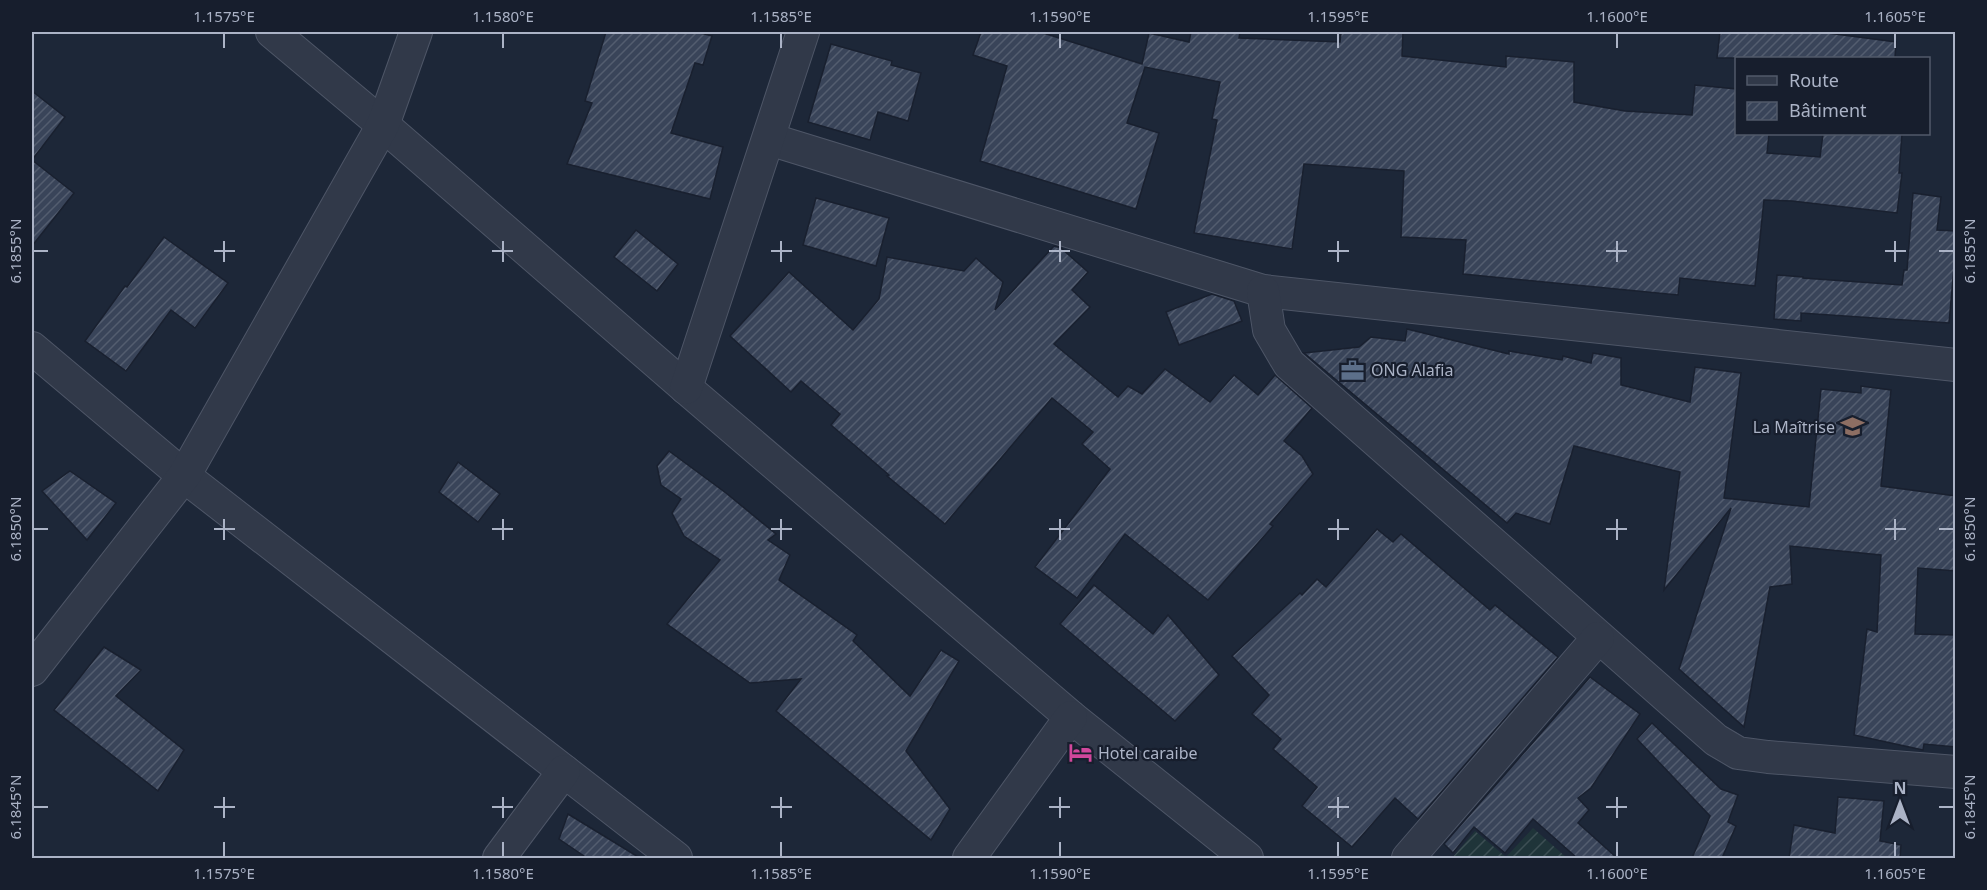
<svg xmlns="http://www.w3.org/2000/svg" width="1987" height="890" font-family="'Noto Sans',sans-serif">
<style>
.garden{fill:url(#garden-furrows)}
.building{fill:url(#building-hatch);stroke:#19202f;stroke-width:1.5}
.lines{fill:none;stroke-linecap:round;stroke-linejoin:round}
.street-casing{stroke:#4e5667;stroke-width:34}
.street{stroke:#313949;stroke-width:32}
.ticks{fill:none;stroke:#abb3c6;stroke-width:2}
.labels{text-anchor:middle;stroke-width:4.5;stroke-linejoin:round;paint-order:stroke}
.poi-label{font-size:16px;fill:#abb3c6;stroke:#171e2d;text-anchor:start}
.neatline{fill:none;stroke:#abb3c6;stroke-width:2}
.ticks-label{font-size:15px;text-anchor:middle;fill:#abb3c6}
</style>
<defs>
<pattern id="garden-furrows" width="10" height="10" patternUnits="userSpaceOnUse" patternTransform="scale(1.5)"><rect width="10" height="10" fill="#1f3439"/><path d="M-1 1l2-2M0 10L10 0M9 11l2-2" fill="none" stroke="#3d4f54"/></pattern>
<pattern id="building-hatch" width="6" height="6" patternUnits="userSpaceOnUse" patternTransform="scale(1.5)"><rect width="6" height="6" fill="#394459"/><path d="M-1 1l2-2M0 6l6-6M5 7l2-2" fill="none" stroke="#535d6f"/></pattern>
</defs>
<rect width="100%" height="100%" fill="#1d2738"/>
<polygon class="garden" points="1533,828 1567,858 1452,858 1475,831 1506,857"/>
<g class="building">
<polygon points="606,32 697,32 712,36 703,65 695,63 671,133 723,147 710,199 567,164 592,103 585,101"/>
<polygon points="981,32 1040,32 1142,64 1149,33 1189,42 1191,32 1240,32 1239,38 1340,42 1341,32 1403,32 1402,56 1506,67 1506,56 1574,62 1574,102 1625,111 1692,115 1695,85 1737,89 1737,134 1769,134 1767,153 1820,157 1823,134 1902,134 1899,173 1902,173 1897,213 1792,201 1764,200 1755,286 1680,278 1678,295 1463,274 1466,240 1401,237 1404,171 1304,164 1292,249 1194,233 1217,120 1212,119 1220,82 1145,67 1127,123 1159,133 1136,209 980,161 1007,66 973,55"/>
<polygon points="1720,32 1820,32 1896,42 1895,58 1717,58"/>
<polygon points="831,44 892,61 891,65 921,73 908,121 878,112 870,140 808,122"/>
<polygon points="32,91 65,117 32,160"/>
<polygon points="32,160 74,193 32,246"/>
<polygon points="1913,193 1941,197 1937,230 1956,231 1956,268 1954,268 1949,323 1801,313 1801,321 1774,319 1777,275 1803,277 1803,278 1902,285 1904,270 1907,270"/>
<polygon points="816,198 889,218 876,266 803,245"/>
<polygon points="636,230 678,264 657,291 614,257"/>
<polygon points="164,237 228,283 195,328 171,310 126,371 85,341 125,286 127,287"/>
<polygon points="1054,246 1061,248 1088,272 1072,290 1090,307 1054,344 1118,397 1128,386 1142,394 1165,369 1210,402 1234,375 1258,395 1275,375 1312,408 1284,441 1302,456 1313,474 1270,524 1273,526 1208,600 1125,534 1077,598 1035,567 1110,469 1082,444 1093,432 1052,398 945,524 887,476 889,475 831,425 840,414 801,381 791,392 730,336 789,272 853,330 879,299 887,257 964,271 976,258 1003,282 995,310"/>
<polygon points="1212,294 1234,301 1242,321 1179,345 1166,312"/>
<polygon points="1407,329 1509,354 1509,351 1562,360 1563,356 1591,363 1593,353 1621,358 1621,385 1690,402 1695,367 1741,373 1724,498 1809,507 1821,389 1861,393 1861,386 1891,390 1881,486 1956,496 1956,571 1918,568 1915,634 1956,635 1956,747 1924,744 1923,750 1854,735 1867,629 1877,632 1881,555 1790,546 1792,584 1770,587 1744,727 1679,669 1731,508 1664,590 1680,472 1574,446 1550,524 1516,513 1507,523 1304,353 1359,347 1371,337 1405,341"/>
<polygon points="669,451 726,493 776,534 768,540 790,555 779,580 857,635 853,641 910,696 941,650 959,661 906,751 950,809 931,840 776,711 801,679 750,683 667,624 720,560 684,536 672,513 681,499 661,485 657,466"/>
<polygon points="458,462 500,494 478,522 439,492"/>
<polygon points="70,471 116,503 87,540 42,491"/>
<polygon points="1377,529 1393,542 1401,534 1490,610 1495,605 1558,657 1418,819 1395,798 1352,847 1302,806 1317,787 1273,749 1281,739 1252,714 1269,695 1232,656 1300,593 1302,595 1317,579 1326,587"/>
<polygon points="1094,585 1153,634 1168,615 1219,675 1175,721 1060,624"/>
<polygon points="104,647 141,670 116,696 184,750 158,791 54,710"/>
<polygon points="1590,677 1640,714 1591,788 1578,798 1589,810 1578,823 1617,858 1577,858 1533,819 1505,853 1474,827 1453,853 1444,844"/>
<polygon points="1652,723 1721,789 1738,795 1728,822 1736,826 1722,858 1692,858 1710,816 1637,739"/>
<polygon points="1838,797 1884,801 1880,841 1901,845 1900,858 1789,858 1794,825 1835,833"/>
<polygon points="568,814 640,858 587,858 559,839"/>
</g>
<g class="lines">
<defs>
<g id="street">
<polyline points="272,32 383,125 686,388 1071,717 1247,858"/>
<polyline points="769,139 1263,291 1956,365"/>
<polyline points="1263,291 1269,330 1289,364 1716,740 1738,753 1768,757 1956,772"/>
<polyline points="32,348 184,476 676,858"/>
<polyline points="686,388 803,32"/>
<polyline points="32,670 184,476 383,125 416,32"/>
<polyline points="499,858 564,771"/>
<polyline points="969,858 1071,717"/>
<polyline points="1408,858 1598,638"/>
</g>
</defs>
<use href="#street" class="street-casing"/>
<use href="#street" class="street"/>
</g>
<path class="ticks" d="M224,33V48M503,33V48M781,33V48M1060,33V48M1338,33V48M1617,33V48M1895,33V48M224,241V262M503,241V262M781,241V262M1060,241V262M1338,241V262M1617,241V262M1895,241V262M33,251H48M214,251H235M492,251H513M771,251H792M1049,251H1070M1328,251H1349M1606,251H1627M1885,251H1906M1939,251H1954M224,519V540M503,519V540M781,519V540M1060,519V540M1338,519V540M1617,519V540M1895,519V540M33,529H48M214,529H235M492,529H513M771,529H792M1049,529H1070M1328,529H1349M1606,529H1627M1885,529H1906M1939,529H1954M224,797V818M503,797V818M781,797V818M1060,797V818M1338,797V818M1617,797V818M33,807H48M214,807H235M492,807H513M771,807H792M1049,807H1070M1328,807H1349M1606,807H1627M1939,807H1954M224,842V857M503,842V857M781,842V857M1060,842V857M1338,842V857M1617,842V857M1895,842V857"/>
<defs>
<symbol id="office-bare" viewBox="-9 -9 18 18"><path d="M-6-3h4V-5.5h4V-3h4V5H-6ZM-1-4.5V-3h2v-1.5ZM-6 0V1H6V0Z" fill="#5c6f8a" stroke="#171e2d" stroke-width="2.5" paint-order="stroke"/></symbol>
<symbol id="university-bare" viewBox="-9 -9 18 18"><path d="M0-5L7-2L0 1L-7-2ZM-4 1L0 2.5L4 1V4Q0 6-4 4Z" fill="#8d6e63" stroke="#171e2d" stroke-width="2.5" paint-order="stroke"/></symbol>
<symbol id="hotel-bare" viewBox="-9 -9 18 18"><path d="M-6-4.5h1.5V1H6V5H4.5V3h-9V5H-6ZM-4 0a1.8 1.8 0 1 1 3.6 0ZM.5 0V-2.5h3Q6-2.5 6 0Z" fill="#d1479c" stroke="#171e2d" stroke-width="2.5" paint-order="stroke"/></symbol>
</defs>
<g fill-rule="evenodd">
<use href="#office-bare" x="1336" y="354" width="33" height="33"/>
<use href="#university-bare" x="1836" y="410" width="33" height="33"/>
<use href="#hotel-bare" x="1064" y="736" width="33" height="33"/>
</g>
<g class="labels">
<g class="poi-label">
<text x="1371" y="376">ONG Alafia</text>
<text x="1835" y="433" text-anchor="end">La Maîtrise</text>
<text x="1098" y="759">Hotel caraibe</text>
</g>
</g>
<rect width="1987" height="890" fill="none" stroke="#171e2d" stroke-width="66"/>
<rect x="1735" y="57" width="195" height="78" fill="#171e2d" stroke="#525a6a" stroke-width="1.5"/>
<rect x="1747" y="76" width="30" height="9" fill="#313949" stroke="#525a6a" stroke-width="1.5"/>
<text x="1789" y="87" font-size="18" fill="#abb3c6">Route</text>
<rect x="1747" y="102" width="30" height="18" fill="url(#building-hatch)" stroke="#525a6a" stroke-width="1.5"/>
<text x="1789" y="117" font-size="18" fill="#abb3c6">Bâtiment</text>
<g transform="translate(1900 803)" stroke="#171e2d" stroke-width="4.5" paint-order="stroke">
<path d="M0-4.5L10 22L0 15L-10 22Z" fill="#abb3c6"/>
<text y="-9" font-size="16" font-weight="bold" text-anchor="middle" fill="#abb3c6">N</text>
</g>
<rect x="33" y="33" width="1921" height="824" class="neatline"/>
<g class="ticks-label">
<text x="224" y="22">1.1575°E</text>
<text x="503" y="22">1.1580°E</text>
<text x="781" y="22">1.1585°E</text>
<text x="1060" y="22">1.1590°E</text>
<text x="1338" y="22">1.1595°E</text>
<text x="1617" y="22">1.1600°E</text>
<text x="1895" y="22">1.1605°E</text>
<text transform="translate(16 251) rotate(-90)" y="5">6.1855°N</text>
<text transform="translate(1970 251) rotate(-90)" y="5">6.1855°N</text>
<text transform="translate(16 529) rotate(-90)" y="5">6.1850°N</text>
<text transform="translate(1970 529) rotate(-90)" y="5">6.1850°N</text>
<text transform="translate(16 807) rotate(-90)" y="5">6.1845°N</text>
<text transform="translate(1970 807) rotate(-90)" y="5">6.1845°N</text>
<text x="224" y="879">1.1575°E</text>
<text x="503" y="879">1.1580°E</text>
<text x="781" y="879">1.1585°E</text>
<text x="1060" y="879">1.1590°E</text>
<text x="1338" y="879">1.1595°E</text>
<text x="1617" y="879">1.1600°E</text>
<text x="1895" y="879">1.1605°E</text>
</g>
</svg>
